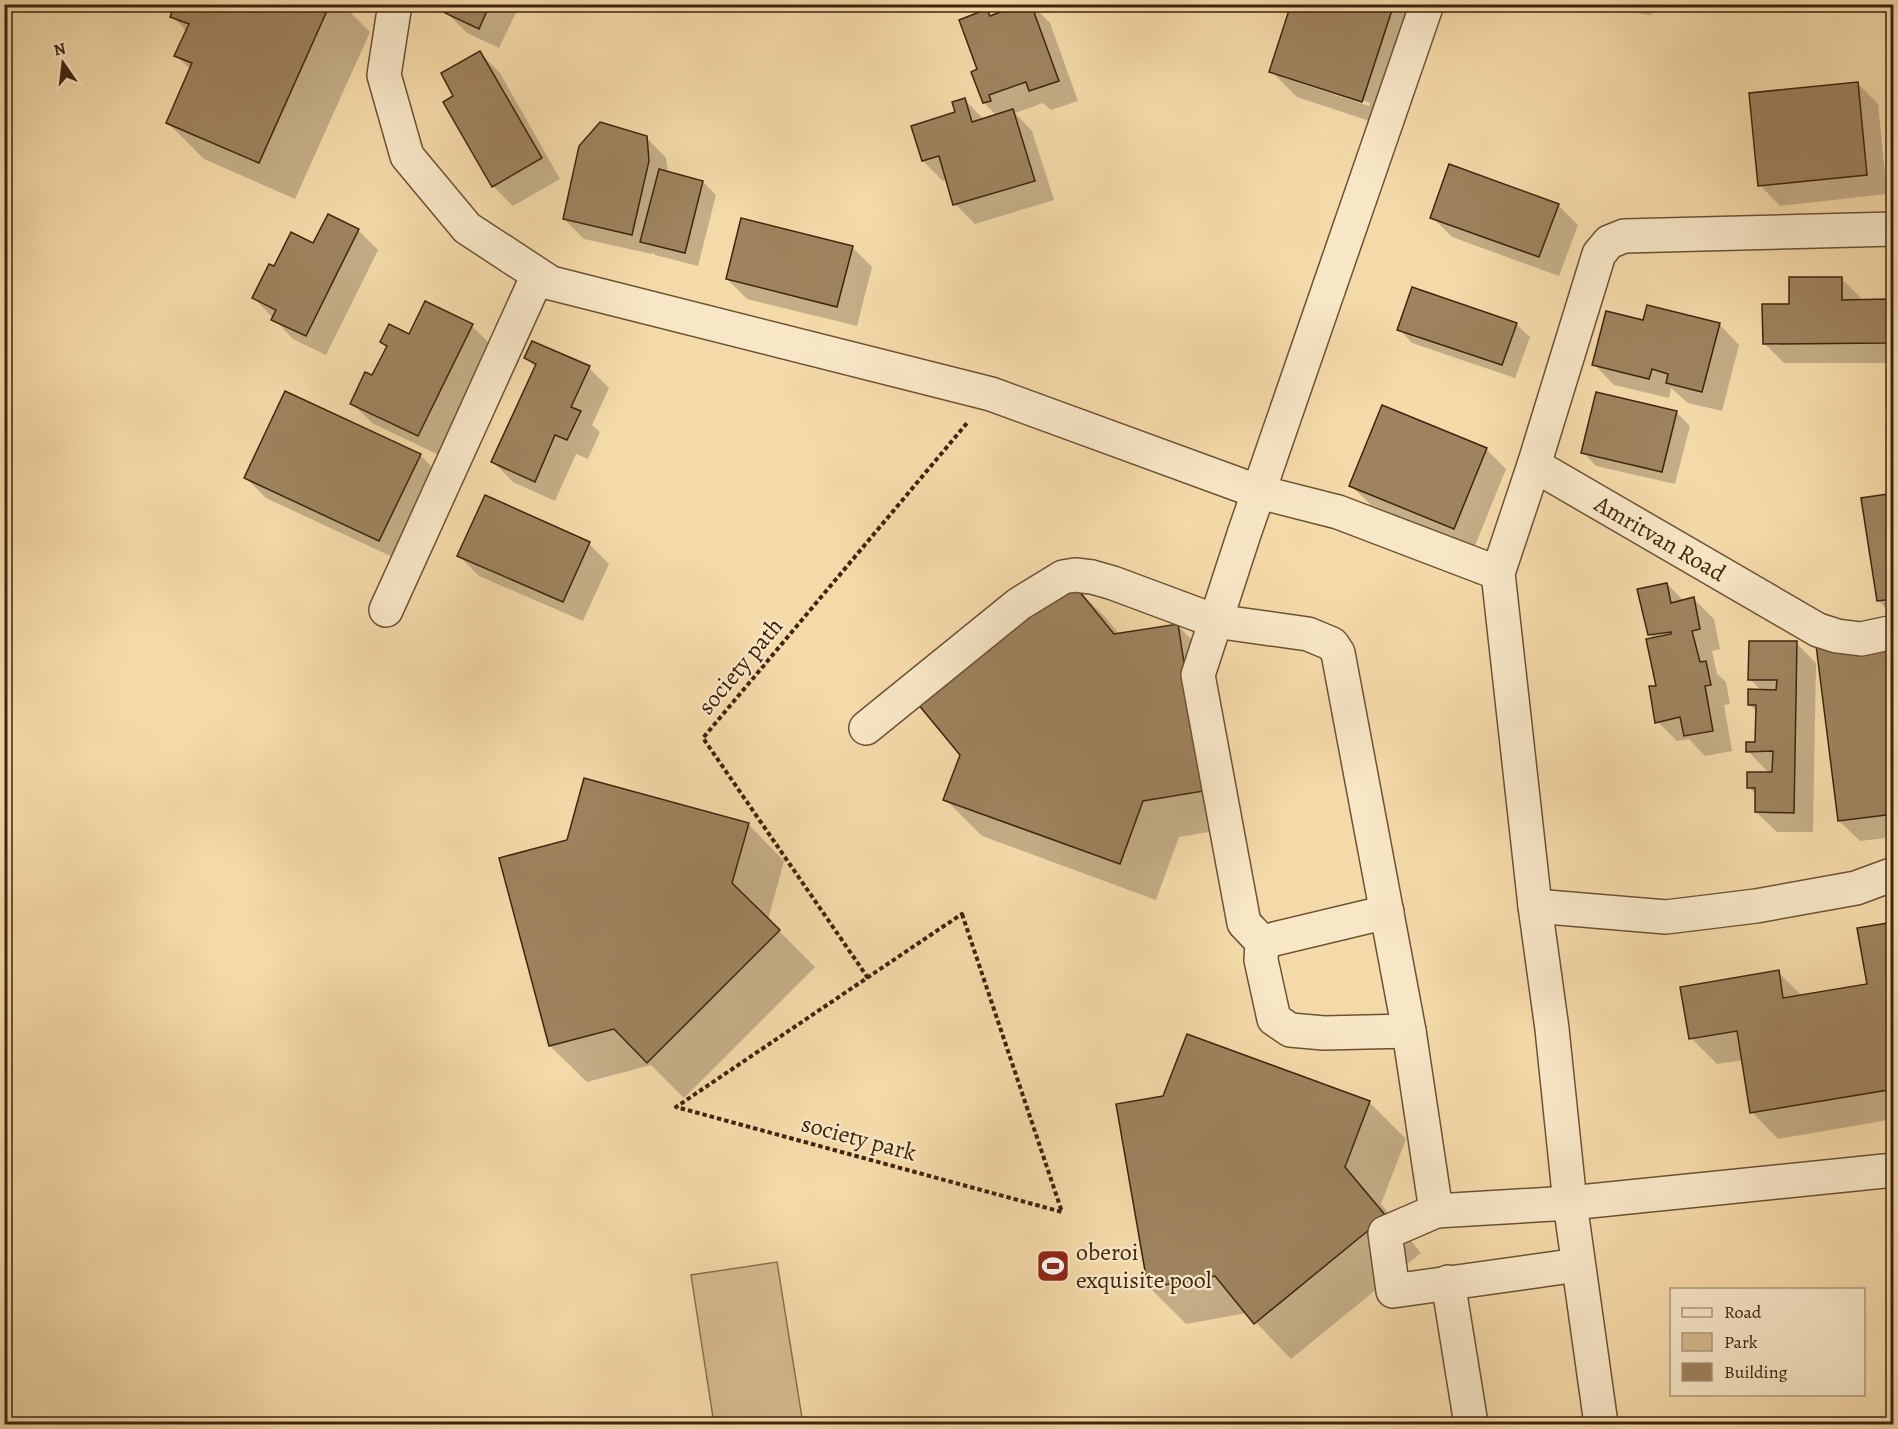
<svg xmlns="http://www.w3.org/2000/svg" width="1898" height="1429" font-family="Alegreya,serif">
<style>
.green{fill:#d6bb8e;stroke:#8a704e;stroke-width:1.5}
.shadow{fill:#0003;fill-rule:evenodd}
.building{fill:#9e835e;stroke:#3f250d;stroke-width:1.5}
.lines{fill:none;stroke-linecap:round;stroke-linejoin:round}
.minor-casing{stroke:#6c5234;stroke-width:36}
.path{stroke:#3f250d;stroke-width:4;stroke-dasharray:4.5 3;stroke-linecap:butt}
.minor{stroke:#f8e7c7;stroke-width:33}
.labels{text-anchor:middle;stroke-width:4.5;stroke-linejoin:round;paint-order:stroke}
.street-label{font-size:24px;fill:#3f250d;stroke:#f8e7c7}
.poi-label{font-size:24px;fill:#3f250d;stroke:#f8e7c7;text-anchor:start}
</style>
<rect width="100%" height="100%" fill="#f5daa9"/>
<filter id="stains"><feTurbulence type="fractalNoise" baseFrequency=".00333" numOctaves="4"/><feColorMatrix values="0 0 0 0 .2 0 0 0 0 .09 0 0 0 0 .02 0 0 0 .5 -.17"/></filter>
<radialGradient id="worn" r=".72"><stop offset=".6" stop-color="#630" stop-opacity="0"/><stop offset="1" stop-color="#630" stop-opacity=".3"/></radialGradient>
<polygon class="green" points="777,1262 803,1424 714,1424 691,1275"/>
<g class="shadow">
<polygon points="177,4 342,4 370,32 295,199 204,159 168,123 191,70 176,55 187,32 172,16"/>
<polygon points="448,4 520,4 499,48 467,33 447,13 450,6"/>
<polygon points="1026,4 1031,4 1050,23 1078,101 1051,110 1043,103 1015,113 1032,131 1054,200 975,224 955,204 947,179 943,181 923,161 965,100 984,120 997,116 984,103 979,70 987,11 992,17"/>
<path d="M1293,4H1429L1388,127L1297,97L1271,71ZM1300,80L1370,103L1369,106L1300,83Z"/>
<polygon points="1572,4 1653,4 1651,15"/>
<polygon points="480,53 500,73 560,179 513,206 493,186"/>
<polygon points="1858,84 1878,104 1887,194 1780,206 1760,185"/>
<polygon points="646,137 666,158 668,173 703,182 716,195 698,266 655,255 653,252 652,254 584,239 564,219"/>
<polygon points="1558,205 1578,225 1559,276 1452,237 1432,217"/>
<polygon points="358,230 378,250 326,355 293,339 254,298 274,268"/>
<polygon points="852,247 872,267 857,326 747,299 727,279"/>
<polygon points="1841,278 1861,298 1861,301 1886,301 1894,308 1894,363 1784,363 1764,343 1791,305"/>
<polygon points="426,303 472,326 492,346 439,455 372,423 352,403 373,377 388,348 382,342 410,336"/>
<polygon points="1644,322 1719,324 1739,345 1722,411 1688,403 1671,388 1669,398 1614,385 1594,364"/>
<polygon points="1516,324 1530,337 1515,378 1412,343 1399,329"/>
<polygon points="526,358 589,368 609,388 592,425 600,432 588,459 576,454 555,501 513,482 493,462 536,368"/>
<polygon points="1676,412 1690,426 1675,484 1596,466 1583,452"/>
<polygon points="1486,449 1506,469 1474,548 1371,505 1350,485"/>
<polygon points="420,455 440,475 399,560 266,498 246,478"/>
<polygon points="1894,494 1894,614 1891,614 1878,600"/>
<polygon points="589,544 609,564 583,621 479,576 459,556"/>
<polygon points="1070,582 1106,618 1120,635 1177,625 1213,661 1240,827 1179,837 1156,900 982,836 945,799"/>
<polygon points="1667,584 1684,601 1694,599 1714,619 1720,649 1712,651 1717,674 1726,682 1730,704 1724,705 1732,751 1705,756 1689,739 1677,741 1657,721 1658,687 1654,639 1650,635"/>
<polygon points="1796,643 1816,663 1813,832 1777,832 1756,812 1757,796 1749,787 1770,774 1748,751 1757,744 1757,712 1749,704 1762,691 1750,679"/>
<polygon points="1894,646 1894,837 1860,841 1839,821 1817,647"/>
<polygon points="748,824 784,861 768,920 815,967 684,1098 651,1065 587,1082 550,1046"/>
<polygon points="1894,924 1894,1119 1778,1139 1752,1112 1743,1060 1717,1064 1691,1038 1778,972 1802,996 1869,985"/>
<polygon points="1188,1035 1370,1103 1406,1139 1381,1204 1421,1253 1291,1359 1247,1313 1186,1324 1149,1287 1165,1097"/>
</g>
<g class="building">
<polygon points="175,4 330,4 259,163 166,123 192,63 174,56 189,24 170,17"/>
<polygon points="449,4 490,4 479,29 445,13"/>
<polygon points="1021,4 1031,4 1059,81 1029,91 1026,82 989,95 991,101 983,103 971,72 977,69 959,20 987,9 990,16"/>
<polygon points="1291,4 1394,4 1362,102 1269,72"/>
<polygon points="480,51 542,158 492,187 443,102 453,96 441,73"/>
<polygon points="1858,82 1867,175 1758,186 1749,93"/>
<polygon points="965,98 972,122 1013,109 1035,181 953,205 939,156 922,161 911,126 955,112 952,102"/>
<polygon points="600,122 647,136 649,161 632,235 563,219 579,146"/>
<polygon points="1449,164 1559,204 1539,257 1430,218"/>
<polygon points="659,169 703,181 685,253 640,242"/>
<polygon points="328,214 359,229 306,336 271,320 276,310 252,298 269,264 274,266 291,232 313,243"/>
<polygon points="741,218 853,246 837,307 726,279"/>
<polygon points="1789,277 1842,277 1842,300 1887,299 1887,343 1763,344 1762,304 1789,304"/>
<polygon points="1412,287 1517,323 1502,365 1397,330"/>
<polygon points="425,301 473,324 418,436 350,404 365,372 372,375 387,346 380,342 389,324 409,334"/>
<polygon points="1647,305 1720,323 1702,392 1666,383 1668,374 1652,369 1649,379 1592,365 1606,311 1643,320"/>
<polygon points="532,341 590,366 571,407 581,411 567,440 555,435 535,482 491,462 536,364 524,358"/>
<polygon points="285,391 421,454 379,541 244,478"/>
<polygon points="1596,392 1677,411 1662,472 1581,453"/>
<polygon points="1382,405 1487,448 1454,529 1349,486"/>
<polygon points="1894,493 1894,599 1877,601 1861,498"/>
<polygon points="485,495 590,542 563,602 457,556"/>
<polygon points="1070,580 1114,634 1178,624 1204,791 1143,801 1120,864 943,800 960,755 918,704"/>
<polygon points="1667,583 1671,603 1694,597 1700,629 1692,631 1700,662 1706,661 1711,685 1705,686 1713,731 1684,736 1680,717 1655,723 1649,686 1656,686 1646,639 1671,634 1671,632 1648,635 1637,589"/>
<polygon points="1887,637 1894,689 1894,814 1838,821 1816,645"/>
<polygon points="1749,641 1797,641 1794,813 1755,812 1755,788 1747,788 1747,772 1772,772 1773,751 1746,752 1746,742 1755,742 1756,705 1748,705 1748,689 1776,690 1777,680 1748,680"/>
<polygon points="584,778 749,823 732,883 780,930 647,1063 614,1029 549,1046 499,858 567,840"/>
<polygon points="1894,922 1894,1089 1750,1113 1737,1031 1689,1039 1680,987 1779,970 1783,998 1867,984 1857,928"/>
<polygon points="1187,1034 1370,1101 1345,1167 1386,1216 1254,1324 1215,1276 1148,1288 1116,1104 1163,1096"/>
</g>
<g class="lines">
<defs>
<g id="minor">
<polyline points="395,4 384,75 407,156 467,228 551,283 991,394 1259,492 1338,512 1498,573"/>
<path id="s1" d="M1534,465L1818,630L1837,636L1861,639L1894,632"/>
<polyline points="386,610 538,275"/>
<polyline points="866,728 1019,604 1063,577 1075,575 1092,577 1113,583 1215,621 1308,634 1332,644 1338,653 1409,1031 1436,1211"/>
<polyline points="1535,906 1666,917 1756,906 1856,888 1894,874"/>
<polyline points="1262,942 1387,912"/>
<polyline points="1409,1031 1324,1033 1290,1030 1274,1019 1261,960 1262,942 1244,923 1198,675 1244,534 1427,4"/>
<polyline points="1578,1265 1393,1291 1385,1233 1436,1211 1570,1203 1894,1170"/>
<polyline points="1448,1282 1471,1424"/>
<polyline points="1601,1424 1570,1203 1552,1029 1535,906 1498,573 1534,465 1599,254 1609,242 1624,236 1894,229"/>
</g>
</defs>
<use href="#minor" class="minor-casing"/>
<g class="path">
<polygon points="962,914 1062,1212 676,1107 932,934"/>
<polyline points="868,978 703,738 967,423"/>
</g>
<use href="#minor" class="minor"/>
</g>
<defs>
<symbol id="stadium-square" viewBox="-11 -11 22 22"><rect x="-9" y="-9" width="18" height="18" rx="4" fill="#8f2418" stroke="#f8e7c7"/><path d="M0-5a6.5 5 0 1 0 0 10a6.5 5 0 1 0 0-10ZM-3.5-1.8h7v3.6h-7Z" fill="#fff"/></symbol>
</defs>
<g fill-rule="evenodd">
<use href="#stadium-square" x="1034" y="1247" width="38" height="38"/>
</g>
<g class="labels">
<g class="street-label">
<text dy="8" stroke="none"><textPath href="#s1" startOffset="146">Amritvan Road</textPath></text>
<text transform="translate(740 666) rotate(-50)" y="8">society path</text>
<text transform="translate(859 1138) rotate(15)" y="8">society park</text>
</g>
<g class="poi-label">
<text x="1076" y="1260">oberoi<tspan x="1076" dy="28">exquisite pool</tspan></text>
</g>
</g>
<rect width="1898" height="1429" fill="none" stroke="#f5daa9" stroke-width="24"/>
<rect x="6" y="6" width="1886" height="1417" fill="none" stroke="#3f250d" stroke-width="3"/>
<rect x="12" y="12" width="1874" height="1405" fill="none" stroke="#3f250d" stroke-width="1.5"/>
<rect x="1670" y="1288" width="195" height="108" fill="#f8e7c7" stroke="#ae997d" stroke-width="1.5"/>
<rect x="1682" y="1308" width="30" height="9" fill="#f8e7c7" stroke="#ae997d" stroke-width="1.5"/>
<text x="1724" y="1318" font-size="18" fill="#3f250d">Road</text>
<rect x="1682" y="1333" width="30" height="18" fill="#d6bb8e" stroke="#ae997d" stroke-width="1.5"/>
<text x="1724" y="1348" font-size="18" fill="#3f250d">Park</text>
<rect x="1682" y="1363" width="30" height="18" fill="#9e835e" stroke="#ae997d" stroke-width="1.5"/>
<text x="1724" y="1378" font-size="18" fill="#3f250d">Building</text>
<g transform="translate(63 63) rotate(346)" stroke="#f8e7c7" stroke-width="4.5" paint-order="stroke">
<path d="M0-4.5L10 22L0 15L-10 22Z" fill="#3f250d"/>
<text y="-9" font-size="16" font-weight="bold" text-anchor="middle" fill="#3f250d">N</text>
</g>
<rect width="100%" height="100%" filter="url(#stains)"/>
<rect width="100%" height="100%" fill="url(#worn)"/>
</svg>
